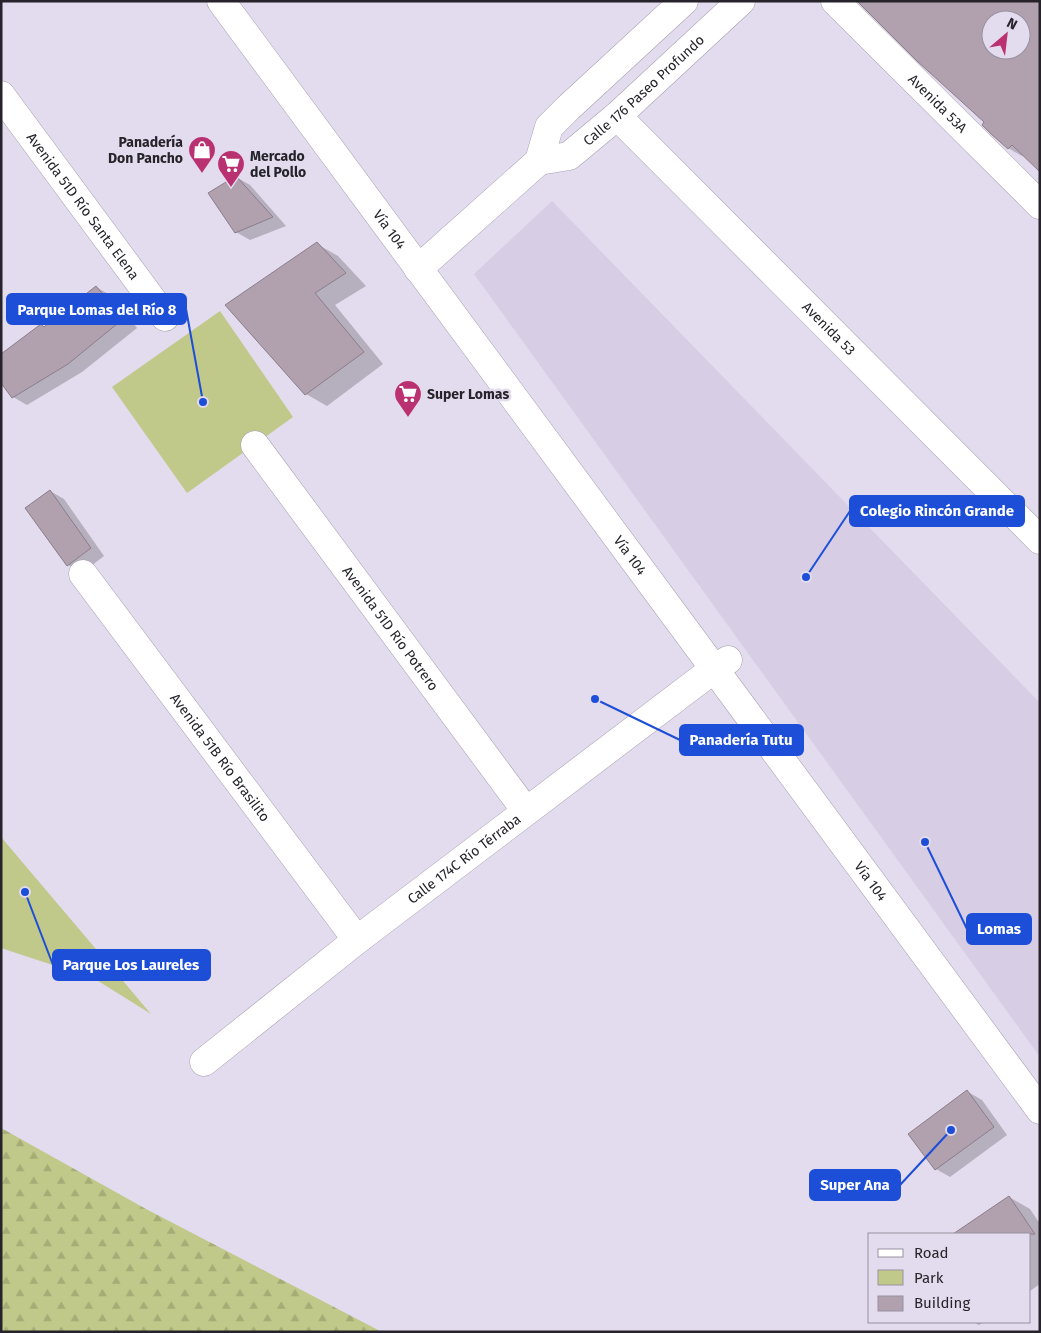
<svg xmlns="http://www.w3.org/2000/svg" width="1041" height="1333" font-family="'Fira Sans',sans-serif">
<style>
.built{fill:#d7cde5}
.forest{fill:url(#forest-firs)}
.park{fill:#c0c989}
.shadow{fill:#0003;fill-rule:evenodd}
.building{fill:#b1a1af;stroke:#8c7d8a;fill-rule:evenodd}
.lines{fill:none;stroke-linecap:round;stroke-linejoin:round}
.minor-casing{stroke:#a79fb0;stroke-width:29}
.secondary-casing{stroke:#a79fb0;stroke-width:29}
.minor{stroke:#fff;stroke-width:28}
.secondary{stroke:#fff;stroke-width:28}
.labels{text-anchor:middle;stroke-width:5;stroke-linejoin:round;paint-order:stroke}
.street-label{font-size:14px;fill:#26232a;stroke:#e3dbee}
.poi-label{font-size:14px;font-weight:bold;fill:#26232a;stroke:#e3dbee;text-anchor:start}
.leader{fill:none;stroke:#1d4ed8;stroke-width:2}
.callout-dot{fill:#1d4ed8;stroke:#e3dbee;stroke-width:2}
.callout{fill:#1d4ed8;stroke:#1d4ed8;stroke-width:2}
.callout-label{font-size:15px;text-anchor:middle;font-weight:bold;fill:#fff}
</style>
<defs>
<pattern id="forest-firs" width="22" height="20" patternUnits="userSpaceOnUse" patternTransform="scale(1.25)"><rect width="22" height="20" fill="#c0c989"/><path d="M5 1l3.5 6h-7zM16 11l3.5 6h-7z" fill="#a5ac76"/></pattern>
</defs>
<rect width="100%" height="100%" fill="#e3dbee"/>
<polygon class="built" points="552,201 1040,703 1040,1057 474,274"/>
<polygon class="forest" points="1,1128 146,1209 382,1332 1,1332"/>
<g class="park">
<polygon points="220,311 293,417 187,493 112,387"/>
<polygon points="1,837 151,1014 95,979 1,948"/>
</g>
<g class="shadow">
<path d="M860,1H1040L1024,155L1022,156L1008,148L986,122ZM991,20H1021V50H991Z"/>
<polygon points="236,177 250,185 286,226 250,240 236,232"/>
<polygon points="317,244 338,256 366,286 335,305 383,364 327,406 306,394"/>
<polygon points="96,287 110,295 137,328 82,372 27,405 13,397 45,328"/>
<polygon points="50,491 64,499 104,556 82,573 68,565"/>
<polygon points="968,1092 982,1100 1007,1135 950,1177 936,1169"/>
<polygon points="1009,1197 1030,1209 1040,1224 1040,1284 1030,1291 1030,1234 955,1234"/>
<polygon points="973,1322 984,1322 979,1325"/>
</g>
<g class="building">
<path d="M857,1H1040V172L1012,145L1008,149L991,134L982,125L984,122L917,61ZM991,20H1021V50H991Z"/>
<polygon points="236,176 273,217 235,233 208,193"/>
<polygon points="317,242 346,273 315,293 364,352 305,395 225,305"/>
<polygon points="96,286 123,319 68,364 12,398 1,383 1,354 41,324 44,327"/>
<polygon points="50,490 91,548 67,566 25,508"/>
<polygon points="967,1090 994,1127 935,1170 908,1134"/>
<polygon points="1009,1196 1035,1234 953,1234"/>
</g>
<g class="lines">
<defs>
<g id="minor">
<path id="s1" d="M835,1L1040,205"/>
<path id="s2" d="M1,95L165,317"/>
<path id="s3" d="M617,116L1040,540"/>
<path id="s4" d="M539,161L569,156L617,116L741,1"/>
<polyline points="418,269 539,161 549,127 568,108 684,1"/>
<path id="s5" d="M255,445L526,811"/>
<path id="s6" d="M83,574L357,940"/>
<path id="s7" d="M204,1062L357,940L714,669L728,660"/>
</g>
<g id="secondary">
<path id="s8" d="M221,1L1040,1110"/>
</g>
</defs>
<use href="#minor" class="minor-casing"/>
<use href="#secondary" class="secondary-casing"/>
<use href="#minor" class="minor"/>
<use href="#secondary" class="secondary"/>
</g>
<defs>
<symbol id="shop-pin" viewBox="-11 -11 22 30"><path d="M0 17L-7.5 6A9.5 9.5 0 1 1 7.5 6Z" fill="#b93170" stroke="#e3dbee"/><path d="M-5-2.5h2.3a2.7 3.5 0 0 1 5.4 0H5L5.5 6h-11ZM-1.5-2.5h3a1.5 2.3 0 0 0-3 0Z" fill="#fff"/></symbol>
<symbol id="supermarket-pin" viewBox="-11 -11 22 30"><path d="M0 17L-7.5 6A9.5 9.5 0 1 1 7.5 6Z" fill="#b93170" stroke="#e3dbee"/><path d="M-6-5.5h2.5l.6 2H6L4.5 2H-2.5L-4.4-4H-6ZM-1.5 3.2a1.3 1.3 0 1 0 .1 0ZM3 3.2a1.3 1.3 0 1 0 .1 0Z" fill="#fff"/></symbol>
</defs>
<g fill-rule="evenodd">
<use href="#shop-pin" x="186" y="134" width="32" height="43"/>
<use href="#supermarket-pin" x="215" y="148" width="32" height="43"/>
<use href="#supermarket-pin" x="392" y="378" width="32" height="43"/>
</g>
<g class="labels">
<g class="street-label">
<text dy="5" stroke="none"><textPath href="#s4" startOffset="130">Calle 176 Paseo Profundo</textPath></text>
<text dy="5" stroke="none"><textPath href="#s1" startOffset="145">Avenida 53A</textPath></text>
<text dy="5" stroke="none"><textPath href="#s2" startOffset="138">Avenida 51D Río Santa Elena</textPath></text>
<text dy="5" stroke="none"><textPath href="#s8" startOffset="284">Vía 104</textPath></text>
<text dy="5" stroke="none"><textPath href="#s3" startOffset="300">Avenida 53</textPath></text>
<text dy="5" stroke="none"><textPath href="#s8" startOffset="689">Vía 104</textPath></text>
<text dy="5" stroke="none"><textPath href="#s5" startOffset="228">Avenida 51D Río Potrero</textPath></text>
<text dy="5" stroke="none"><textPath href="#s6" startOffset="229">Avenida 51B Río Brasilito</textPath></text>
<text dy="5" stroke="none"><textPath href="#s7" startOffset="330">Calle 174C Río Térraba</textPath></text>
<text dy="5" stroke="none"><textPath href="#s8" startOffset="1094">Vía 104</textPath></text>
</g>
<g class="poi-label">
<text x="183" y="147" text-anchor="end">Panadería<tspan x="183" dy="16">Don Pancho</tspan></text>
<text x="250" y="161">Mercado<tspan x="250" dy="16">del Pollo</tspan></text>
<text x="427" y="399">Super Lomas</text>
</g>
</g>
<path class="leader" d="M203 402L186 309M806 577L850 511M595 699L680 740M925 842L967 929M25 892L53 965M951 1130L900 1185"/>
<g class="callout-dot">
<circle cx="203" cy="402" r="5"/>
<circle cx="806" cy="577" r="5"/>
<circle cx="595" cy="699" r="5"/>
<circle cx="925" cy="842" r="5"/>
<circle cx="25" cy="892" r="5"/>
<circle cx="951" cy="1130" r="5"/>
</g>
<g class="callout">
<rect x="7" y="294" width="179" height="30" rx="5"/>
<rect x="850" y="496" width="174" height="30" rx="5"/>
<rect x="680" y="725" width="123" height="30" rx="5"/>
<rect x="967" y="914" width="64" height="30" rx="5"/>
<rect x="53" y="950" width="157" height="30" rx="5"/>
<rect x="810" y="1170" width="90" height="30" rx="5"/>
</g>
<g class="callout-label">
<text x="97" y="315">Parque Lomas del Río 8</text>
<text x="937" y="516">Colegio Rincón Grande</text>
<text x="741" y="745">Panadería Tutu</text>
<text x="999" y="934">Lomas</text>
<text x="131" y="970">Parque Los Laureles</text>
<text x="855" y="1190">Super Ana</text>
</g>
<rect width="1041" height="1333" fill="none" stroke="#26232a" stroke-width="5"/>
<rect x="868" y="1233" width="162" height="90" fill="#e3dbee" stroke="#9791a0"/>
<rect x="878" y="1249" width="25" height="8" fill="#ffffff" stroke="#9791a0"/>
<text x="914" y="1258" font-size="15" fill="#26232a">Road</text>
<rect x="878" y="1270" width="25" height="15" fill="#c0c989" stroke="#9791a0"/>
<text x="914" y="1283" font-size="15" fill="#26232a">Park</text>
<rect x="878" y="1296" width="25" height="15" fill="#b1a1af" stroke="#9791a0"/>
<text x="914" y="1308" font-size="15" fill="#26232a">Building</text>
<g transform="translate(1006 35) rotate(28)"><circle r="24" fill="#e3dbee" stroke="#9791a0"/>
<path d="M0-4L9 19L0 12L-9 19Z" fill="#b93170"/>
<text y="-8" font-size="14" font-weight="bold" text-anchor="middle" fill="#26232a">N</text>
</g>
</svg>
